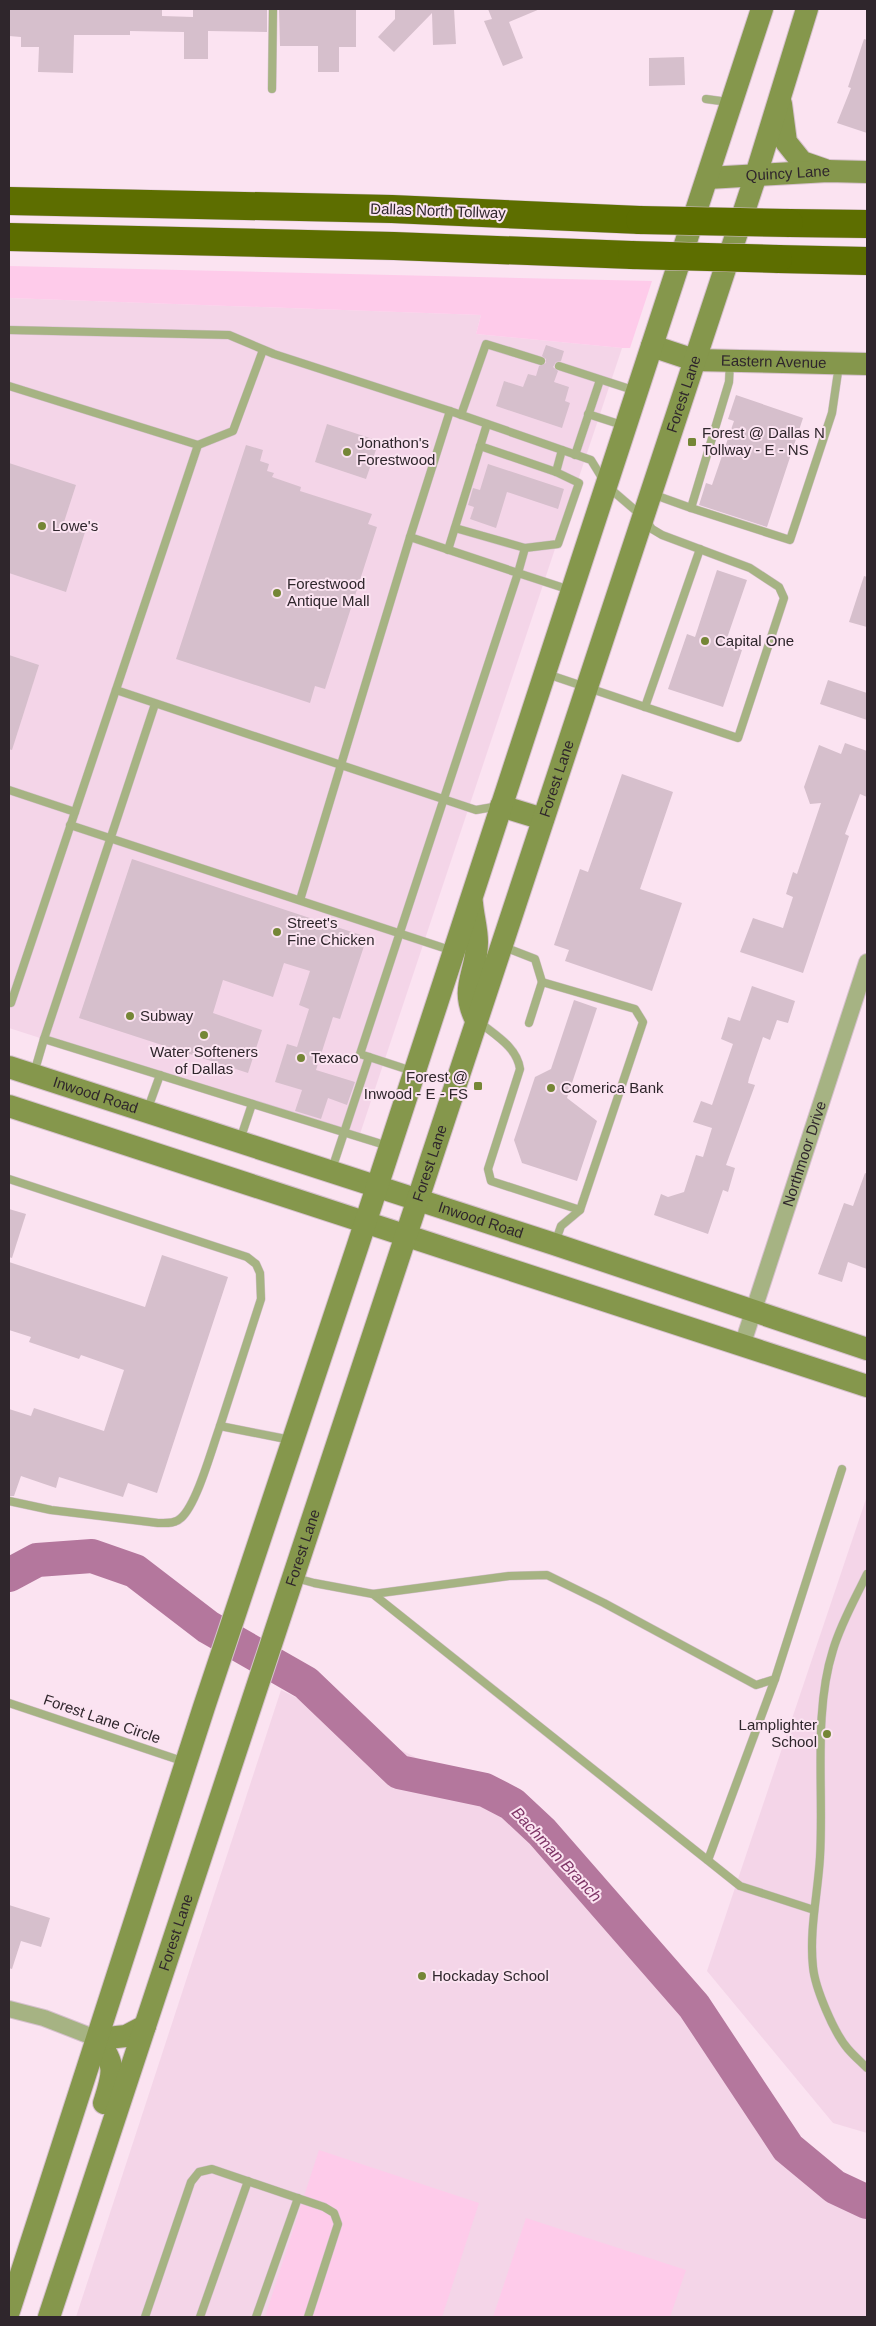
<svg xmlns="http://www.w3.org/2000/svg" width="876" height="2326" font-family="Arial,sans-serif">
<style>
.built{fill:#f4d5e8}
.green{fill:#fecbea}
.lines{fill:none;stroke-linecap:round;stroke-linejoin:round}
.river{stroke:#b4779d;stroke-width:34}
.building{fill:#d6bfcc}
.lane-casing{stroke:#d6c1ce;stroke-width:9}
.street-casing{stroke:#d6c1ce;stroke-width:18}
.secondary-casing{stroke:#d6c1ce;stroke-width:24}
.highway-casing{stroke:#d6c1ce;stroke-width:29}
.lane{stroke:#a6b383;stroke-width:8}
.street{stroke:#a6b383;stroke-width:16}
.secondary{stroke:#85974c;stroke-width:22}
.highway{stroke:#5d6e00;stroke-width:28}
.highway-bridge-casing{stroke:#d6c1ce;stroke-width:29;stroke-linecap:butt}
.highway-bridge{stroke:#5d6e00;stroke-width:28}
.poi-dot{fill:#758636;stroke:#fbe3f1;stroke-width:2}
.labels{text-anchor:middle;stroke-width:4;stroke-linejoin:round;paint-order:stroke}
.street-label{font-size:15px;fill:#2f262c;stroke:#fbe3f1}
.poi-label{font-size:15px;fill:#2f262c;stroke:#fbe3f1;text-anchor:start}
.water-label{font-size:16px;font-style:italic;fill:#7f3567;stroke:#fbe3f1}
</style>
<rect width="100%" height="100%" fill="#fbe3f1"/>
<g class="built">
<polygon points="9,298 481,315 476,334 622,348 358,1140 9,1028"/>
<polygon points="867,1496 867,2133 833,2123 707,1971"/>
<polygon points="281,1690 435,1767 477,1791 511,1817 540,1854 579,1889 683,2008 716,2057 787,2152 825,2185 867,2206 867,2317 76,2317"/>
</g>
<g class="green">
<polygon points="9,266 652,281 630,348 622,348 476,334 481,315 9,298"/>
<polygon points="319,2150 479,2203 442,2317 265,2317"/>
<polygon points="526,2218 686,2270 670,2317 493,2317"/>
</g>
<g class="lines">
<polyline class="river" points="9,1575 37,1560 92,1556 135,1571 208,1627 306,1683 399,1772 485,1790 512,1804 542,1832 694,2006 788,2148 835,2187 867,2202"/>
</g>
<g class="building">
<polygon points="9,9 162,9 162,16 193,17 193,9 267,9 267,32 208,31 208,59 184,59 184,32 130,31 130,35 74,35 73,73 38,72 39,47 21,47 21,37 9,36"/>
<polygon points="279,9 356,9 356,47 339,47 339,72 318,72 318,46 280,46"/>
<polygon points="395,9 454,9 456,44 433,45 432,13 394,52 378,37 395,19"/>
<polygon points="488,9 540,9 509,22 523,58 503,66 484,21 492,19"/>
<polygon points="864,39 867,40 867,133 837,123 851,88 848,87"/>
<polygon points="684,57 685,85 649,86 649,58"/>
<polygon points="546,345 564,351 561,361 556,362 553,367 558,371 554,382 569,387 565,401 570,403 562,428 496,406 504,381 523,387 528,374 536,376 539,366 546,363 546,359 542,356"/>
<polygon points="736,395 803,418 767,527 699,505 706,483 712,485 734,421 728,419"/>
<polygon points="327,424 379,441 366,479 315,462"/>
<polygon points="246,445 263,450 260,461 269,464 267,471 274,473 272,477 301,487 300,491 372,514 368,524 377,527 325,689 315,686 310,703 176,659"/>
<polygon points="9,463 76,485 64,522 86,529 66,592 9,573"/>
<polygon points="488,464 564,489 558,509 507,492 496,528 470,519 474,507 468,505 473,488 480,490"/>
<polygon points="717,570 747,580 725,644 742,650 723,707 668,689 687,634 695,637"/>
<polygon points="864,576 867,577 867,627 849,622"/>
<polygon points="9,655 39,665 12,750 9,749"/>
<polygon points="828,680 867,693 867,720 820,704"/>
<polygon points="845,743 867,751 867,797 860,794 845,834 849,836 803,973 740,952 753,918 783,928 793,897 786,894 793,872 797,874 821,803 810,804 804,787 819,745 841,754"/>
<polygon points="622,774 673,792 640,889 682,903 652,991 565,961 569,950 554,945 580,869 588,872"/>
<polygon points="132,859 367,937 340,1019 333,1017 316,1070 355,1082 347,1105 328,1098 321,1119 295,1111 302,1090 275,1082 287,1044 297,1047 309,1009 299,1005 310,971 284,963 273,997 223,980 213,1013 262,1030 248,1073 79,1018"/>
<polygon points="752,986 795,1001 788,1023 777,1020 770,1040 763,1037 749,1078 748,1083 755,1085 726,1165 735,1168 728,1192 723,1190 708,1234 654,1215 661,1194 668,1197 684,1192 696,1155 703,1157 712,1128 693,1122 701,1101 712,1105 733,1044 721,1039 728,1017 740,1021"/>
<polygon points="574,1000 597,1008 567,1098 597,1121 577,1181 522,1163 514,1140 535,1077 551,1069"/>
<polygon points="865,1173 867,1174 867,1269 848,1262 842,1282 818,1274 844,1203 853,1206"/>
<polygon points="9,1209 26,1214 12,1258 9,1257"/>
<polygon points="162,1255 228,1277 157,1493 128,1483 123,1497 59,1477 56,1488 21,1476 14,1496 9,1496 9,1409 31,1416 34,1408 104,1431 124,1370 81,1355 79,1359 29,1342 31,1337 9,1330 9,1262 145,1307"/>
<polygon points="9,1905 50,1918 41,1947 21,1941 12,1969 9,1968"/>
</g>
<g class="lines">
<defs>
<g id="lane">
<polyline points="272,89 273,9"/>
<polyline points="706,99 728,102"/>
<polyline points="9,330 229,335 274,354 450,411 591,460 607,486 642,516 652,529 662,535 750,568 779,587 784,598 738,738 645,707"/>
<polyline points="730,362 729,382 691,508 790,540 832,413 839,365"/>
<polyline points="559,366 636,391"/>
<polyline points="9,386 198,445 11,1003 9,1002"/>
<polyline points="588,414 625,426"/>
<polyline points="461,415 486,344 541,361"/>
<polyline points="198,445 233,431 263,350"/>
<polyline points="480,446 556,472 562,450"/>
<polyline points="575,455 600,380"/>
<polyline points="652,494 691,508"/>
<polyline points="455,528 525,548"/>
<polyline points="410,537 518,573 525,548 558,544 579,483 556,472"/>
<polyline points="448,550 487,424"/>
<polyline points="547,674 645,707 700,549"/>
<polyline points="116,690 476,810 499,806"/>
<polyline points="155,704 44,1039 388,1146"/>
<polyline points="9,790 75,812"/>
<polyline points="70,825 453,951"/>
<polyline points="300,900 410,537 450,411"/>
<polyline points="504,947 535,959 542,982"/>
<path d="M479,1022C495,1035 517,1047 520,1069L488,1169L491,1181L580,1210"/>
<polyline points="529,1023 542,982 635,1009 643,1022 580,1210 561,1226 555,1243"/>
<polyline points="412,1071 360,1054 518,573 570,590"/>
<polyline points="34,1073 44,1039"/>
<polyline points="147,1111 160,1075"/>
<polyline points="240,1140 252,1104"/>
<polyline points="332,1169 369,1057"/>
<polyline points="9,1179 247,1257 256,1264 260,1273 261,1299 220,1426"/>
<path d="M9,1501L51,1510L158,1523C166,1523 175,1524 181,1518C197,1504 212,1448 220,1426L291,1440"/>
<path d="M867,1574C855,1599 841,1623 833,1650C813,1713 824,1791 820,1857C818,1893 809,1930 813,1967C815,1988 834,2033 848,2049C854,2056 861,2062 867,2068"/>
<polyline points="296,1578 314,1583 373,1594 740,1886 814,1910"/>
<polyline points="373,1594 509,1576 547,1575 604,1603 756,1685 775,1679 842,1469"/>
<polyline points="9,1703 185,1762"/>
<polyline points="708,1860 775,1679"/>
<polyline points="145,2317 191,2182 199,2172 212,2169 324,2207 334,2213 338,2224 308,2317"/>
<polyline points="200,2317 248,2181"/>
<polyline points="256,2317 298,2198"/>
</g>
<g id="street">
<path id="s1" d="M742,1346L867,962"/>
<polyline points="9,2009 44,2018 98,2039"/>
</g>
<g id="secondary">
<polyline points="781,104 786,142 802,162 825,170"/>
<path id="s2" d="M708,178L828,171L867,172"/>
<path id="s3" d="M652,346L694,360L867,364"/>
<polyline points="501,806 543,819"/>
<path d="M472,903C473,916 477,929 477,942C477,974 459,987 476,1020"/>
<path id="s4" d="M9,1067L554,1244L867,1349"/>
<polyline points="9,1106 867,1386"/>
<path d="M98,2039C116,2068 114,2071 104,2103"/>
<polyline points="98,2039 126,2036 145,2026"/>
<polyline points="9,2311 204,1707 357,1248 762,9"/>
<path id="s5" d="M49,2317L756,175L807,9"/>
</g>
<g id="highway">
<polyline points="9,201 392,209 640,220"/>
<polyline points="789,223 867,224"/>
<polyline points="9,237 394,246 632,255"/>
<polyline points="778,259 867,261"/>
</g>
</defs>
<use href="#lane" class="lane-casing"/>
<use href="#street" class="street-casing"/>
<use href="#secondary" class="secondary-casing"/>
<use href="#highway" class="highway-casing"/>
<use href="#lane" class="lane"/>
<use href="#street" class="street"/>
<use href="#secondary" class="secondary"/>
<use href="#highway" class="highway"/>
<defs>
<g id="highway-bridge">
<polyline points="640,220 789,223"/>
<polyline points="632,255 778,259"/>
</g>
</defs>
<use href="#highway-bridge" class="highway-bridge-casing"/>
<use href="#highway-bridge" class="highway-bridge"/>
</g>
<g class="poi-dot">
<rect x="687" y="437" width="10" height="10" rx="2.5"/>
<circle cx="347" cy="452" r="5"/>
<circle cx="42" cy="526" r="5"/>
<circle cx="277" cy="593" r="5"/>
<circle cx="705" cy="641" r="5"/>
<circle cx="277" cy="932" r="5"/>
<circle cx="130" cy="1016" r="5"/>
<circle cx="204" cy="1035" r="5"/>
<circle cx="301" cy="1058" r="5"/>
<rect x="473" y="1081" width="10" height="10" rx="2.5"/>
<circle cx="551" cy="1088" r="5"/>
<circle cx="827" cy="1734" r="5"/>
<circle cx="422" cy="1976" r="5"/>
</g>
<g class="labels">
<g class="street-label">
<text dy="5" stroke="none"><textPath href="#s2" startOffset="80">Quincy Lane</textPath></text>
<text transform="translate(438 211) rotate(2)" y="5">Dallas North Tollway</text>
<text dy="5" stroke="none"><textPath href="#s3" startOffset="124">Eastern Avenue</textPath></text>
<text dy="5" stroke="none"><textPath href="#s5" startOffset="2025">Forest Lane</textPath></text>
<text dy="5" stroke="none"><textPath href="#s5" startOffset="1620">Forest Lane</textPath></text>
<text dy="5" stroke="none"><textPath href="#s4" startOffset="91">Inwood Road</textPath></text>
<text dy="5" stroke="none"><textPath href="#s1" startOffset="202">Northmoor Drive</textPath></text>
<text dy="5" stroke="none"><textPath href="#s5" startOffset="1215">Forest Lane</textPath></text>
<text dy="5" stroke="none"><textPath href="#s4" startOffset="496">Inwood Road</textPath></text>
<text dy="5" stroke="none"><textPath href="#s5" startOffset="810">Forest Lane</textPath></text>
<text transform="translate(102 1719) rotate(19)" y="5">Forest Lane Circle</text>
<text dy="5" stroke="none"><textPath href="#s5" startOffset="405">Forest Lane</textPath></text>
</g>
<g class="poi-label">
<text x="702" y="438">Forest @ Dallas N<tspan x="702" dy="17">Tollway - E - NS</tspan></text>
<text x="357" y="448">Jonathon's<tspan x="357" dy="17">Forestwood</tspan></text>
<text x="52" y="531">Lowe's</text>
<text x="287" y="589">Forestwood<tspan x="287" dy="17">Antique Mall</tspan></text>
<text x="715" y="646">Capital One</text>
<text x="287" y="928">Street's<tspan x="287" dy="17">Fine Chicken</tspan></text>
<text x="140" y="1021">Subway</text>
<text x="204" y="1057" text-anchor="middle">Water Softeners<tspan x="204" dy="17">of Dallas</tspan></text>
<text x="311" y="1063">Texaco</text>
<text x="468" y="1082" text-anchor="end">Forest @<tspan x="468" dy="17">Inwood - E - FS</tspan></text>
<text x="561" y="1093">Comerica Bank</text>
<text x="817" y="1730" text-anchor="end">Lamplighter<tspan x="817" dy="17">School</tspan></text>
<text x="432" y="1981">Hockaday School</text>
</g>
<g class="water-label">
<text transform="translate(557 1854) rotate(47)" y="6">Bachman Branch</text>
</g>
</g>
<rect width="876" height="2326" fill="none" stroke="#2f262c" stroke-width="20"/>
</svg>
